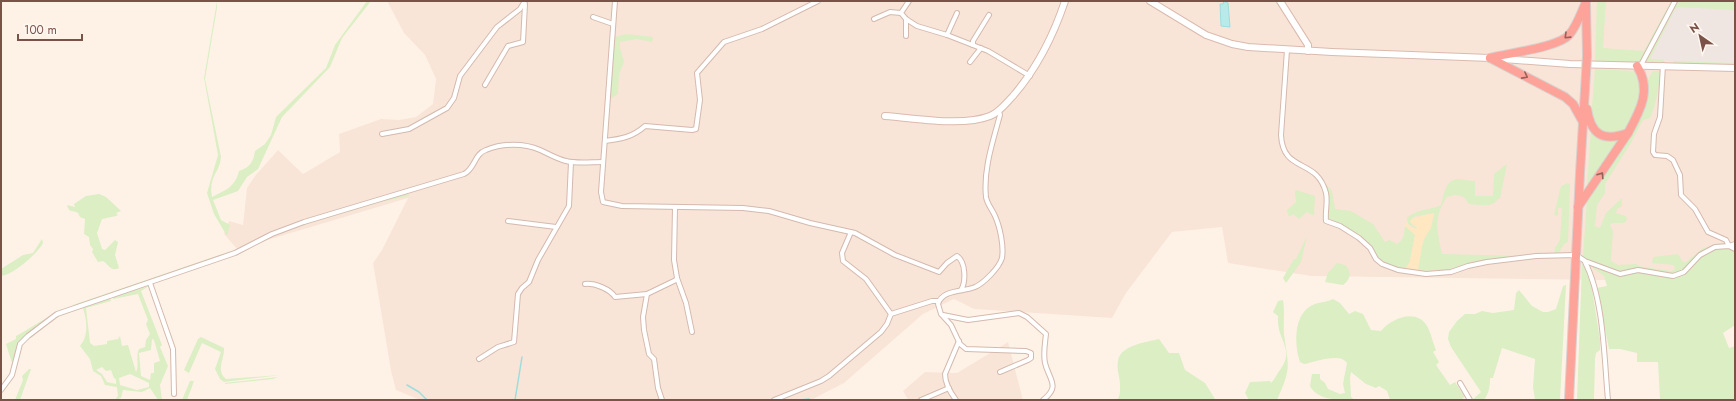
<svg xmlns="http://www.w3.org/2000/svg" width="1736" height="401" font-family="Jost,sans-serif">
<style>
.residential{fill:#f9e5d8}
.industrial{fill:#efe5e1}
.green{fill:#dbeec4;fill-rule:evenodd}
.sand{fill:#ffe7c1}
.water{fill:#b9eaea;stroke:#9edddd}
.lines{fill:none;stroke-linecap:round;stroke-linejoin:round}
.stream{stroke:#9edddd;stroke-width:1.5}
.street-casing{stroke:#d4b9ae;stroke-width:6}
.secondary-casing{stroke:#dabaae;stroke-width:8}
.highway-casing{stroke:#dacfcc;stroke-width:10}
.street{stroke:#fff;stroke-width:4}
.secondary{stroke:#fff;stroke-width:6}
.highway{stroke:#fea399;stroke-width:8}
.highway-bridge-casing{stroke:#dacfcc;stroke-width:10;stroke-linecap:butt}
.highway-bridge{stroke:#fea399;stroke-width:8}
.oneway{stroke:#956258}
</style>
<rect width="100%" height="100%" fill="#fef2e7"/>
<g class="residential">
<polygon points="387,1 1735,1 1735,266 1679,281 1311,276 1228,263 1222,227 1172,232 1126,293 1112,318 974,309 954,299 923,314 844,383 811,400 420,400 396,390 391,371 373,263 382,250 408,198 237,249 224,234 229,221 243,225 247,188 255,176 278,150 303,174 340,152 339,134 381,119 399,120 416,117 433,104 436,79 425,55 404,33"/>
<polygon points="1008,342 1023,400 908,400 903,391 925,372 957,373"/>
</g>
<polygon class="industrial" points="1672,1 1735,1 1735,63 1650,60"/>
<g class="green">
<path d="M217,1V8L205,79L221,157C220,173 208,176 212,197C226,190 235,187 239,171C250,167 253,163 255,151L265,144L271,135L276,117L326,68L335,45L367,1H371L342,38L330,67L282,117L258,169L247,177L238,191L213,200L221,220L230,225L227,236L214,214L207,193L218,155L204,78Z"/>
<polygon points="1597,1 1606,1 1603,48 1644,51 1671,1 1673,1 1641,63 1636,63 1595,61"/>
<polygon points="1678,1 1735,2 1735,10 1679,7 1675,9 1650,59 1664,60 1664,64 1645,63"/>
<polygon points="626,34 653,37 652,42 637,39 620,42 620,48 624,62 619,74 618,94 609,100 615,37"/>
<polygon points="1673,61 1735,63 1735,66 1673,64"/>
<path d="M1595,69L1633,71C1648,91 1639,122 1619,135L1600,131L1591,121Z"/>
<path d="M1653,71H1660C1659,88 1657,102 1650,118L1643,120L1632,141L1605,184V193L1597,205L1595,226L1600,228L1606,213L1622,198V206L1617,209L1616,213L1626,216L1627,220L1624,223H1612L1610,225L1613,231L1611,261L1618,265L1636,264L1639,266L1671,271L1675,269L1674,265L1652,263L1653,257L1678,254L1683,262H1686L1703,248L1727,242V244C1697,244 1698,264 1675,274L1641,268L1620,272L1588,261L1583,256L1587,201L1642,115C1648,101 1643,83 1653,71Z"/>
<polygon points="1591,128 1617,139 1620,143 1587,187"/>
<path d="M1507,164L1500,199H1498C1492,209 1478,204 1468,204C1466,194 1455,194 1447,197C1433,217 1437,231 1442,254L1525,256L1467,264L1446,270L1418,271C1418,261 1420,249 1424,240C1427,230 1434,224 1434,213L1413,217L1412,225L1418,228L1416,229L1408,224L1407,218C1415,209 1431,210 1441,205C1444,195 1445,180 1458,179C1464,179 1469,181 1475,181V196H1493L1494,174Z"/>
<path d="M1318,176L1332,191L1335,209L1351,211L1373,224L1385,242L1390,240L1397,244C1404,240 1404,233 1405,226L1415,235L1410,261L1405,270L1389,266L1378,259L1360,237L1328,218L1327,193Z"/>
<polygon points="1568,183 1570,185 1568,242 1564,244 1558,254 1554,254 1555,248 1560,240 1562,208 1558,208 1558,216 1554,215 1561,186"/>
<polygon points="1296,190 1315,196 1314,216 1307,212 1299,219 1293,214 1289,217 1287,210 1296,202 1295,192"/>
<polygon points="408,192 409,196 381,202 273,234 304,223"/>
<path d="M99,194L106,197L121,211L116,213L118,215L116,216L102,219L97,233L102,249L105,250L115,240L118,242L115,255L119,268C111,272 109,265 103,261L98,262L92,252L93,249L90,245L89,237L84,234L85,219L80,217L78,213C72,210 69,213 67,205L75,207L74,204L86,196Z"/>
<polygon points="1307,236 1301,262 1286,283 1283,278 1294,259 1296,259"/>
<path d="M42,239L43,243C37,254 13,275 1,276V269L23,255L33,253Z"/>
<polygon points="1728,247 1735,252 1735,325 1723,333 1729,348 1735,346 1735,400 1660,400 1658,362 1637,362 1637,353 1620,349 1609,349 1597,288 1607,286 1604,276 1589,265 1618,275 1638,272 1677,277 1686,273 1699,258 1713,249"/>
<polygon points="234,250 234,253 74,307 73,305"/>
<path d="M1337,263L1345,265C1352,272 1351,279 1343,285L1325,282L1328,273Z"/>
<polygon points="1582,264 1590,276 1600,340 1600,350 1596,353 1595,359 1594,400 1577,400"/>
<path d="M148,285L149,286L141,291L162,345L160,347L168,366L160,385L162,400H158L150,388L142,392L123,390L121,398L115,400L118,396L117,387L105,385L101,376L93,371L90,359L80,346C89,336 87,321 83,308L52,319L57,315L110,297L111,301L86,308L90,343L94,346L107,344V341L118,339L120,336L122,346L128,345L136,372C140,365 135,357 139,349L145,347L146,340L150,334L146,324L148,320L138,294L113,299V297ZM152,339L154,340L160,361L154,363V373H151L150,380L141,376L139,353L151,350ZM102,367L106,371L111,370L114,378L116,379V384L107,382L102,374L96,370ZM130,374L149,383V387L137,390L120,385L119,378Z"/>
<path d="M1566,285L1560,400H1535L1533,387L1535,359L1502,348L1493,378H1490C1490,387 1489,393 1484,400H1472L1481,392L1451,347L1448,339L1449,332L1457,321L1465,314H1475L1482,311L1493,313L1514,310L1516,293L1519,290L1532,306L1543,312H1548L1556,309L1563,286Z"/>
<path d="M1333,299L1340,303L1349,314L1355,311L1363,314L1371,330L1381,331C1392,318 1416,308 1427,326C1431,333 1433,343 1436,350L1433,352L1439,362L1436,365L1450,385L1455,382L1465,397L1460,400H1390L1387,391L1379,386L1376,388L1366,384L1351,372L1350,378L1351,397L1355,400C1339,400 1318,401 1310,386L1312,374H1320V379L1325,383L1328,389L1340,394L1345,393L1343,384L1347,363C1340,352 1315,362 1304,364L1300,362C1294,344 1293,312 1315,304C1322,302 1327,302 1333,299Z"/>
<path d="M1283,300C1285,312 1283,323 1284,334C1289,369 1291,368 1277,400H1249L1245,393L1250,382L1270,381L1271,383C1275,379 1276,375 1280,370C1296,348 1276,341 1278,316L1273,312L1278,301Z"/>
<path d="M72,306V307L49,316L17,349L10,376L9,377L12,363L6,344L16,339V336C36,325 50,314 72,306Z"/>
<path d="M201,337L224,348C225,359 215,370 226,379L281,375L224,382L220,379L215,369L221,352L202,343L189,373L184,370L198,339Z"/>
<path d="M1159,339L1169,353H1179L1185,370L1205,383L1215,399L1218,400H1117C1120,396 1120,393 1120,388C1121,379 1116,370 1118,361C1120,345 1147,342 1159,339Z"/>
<polygon points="29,369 31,369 20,400 15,400 23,380 22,376"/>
<polygon points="278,377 273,379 225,384 225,383"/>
<polygon points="190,381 194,381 187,400 182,400"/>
</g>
<polygon class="sand" points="1434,213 1431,228 1423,241 1418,271 1405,270 1410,261 1415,235 1405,226 1407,221 1410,227 1417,229 1417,228 1410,222 1411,219"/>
<polygon class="water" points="1224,1 1228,3 1230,27 1221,26 1220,4 1223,4"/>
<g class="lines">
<g class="stream">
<polyline points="407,385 419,392 427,400"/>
<polyline points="515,400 522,357"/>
<polyline points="800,400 809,399"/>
</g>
<defs>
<g id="street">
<path d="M615,1L601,192L603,202L622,206L743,208L769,211L810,223L855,233L895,255L939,272L947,263L957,256C966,262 966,282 961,290"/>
<polyline points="909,1 901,13 906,19 917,26 947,35 988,51 1030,76"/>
<polyline points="593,17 613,24"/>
<polyline points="874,19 890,12 901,13"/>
<polyline points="947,35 957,13"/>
<polyline points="906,36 906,19"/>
<polyline points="973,45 973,41 989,15"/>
<path d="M1287,50L1281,135C1283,174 1317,157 1326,193C1328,202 1325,211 1326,221L1340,226L1359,238L1370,248L1376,259L1382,264L1398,270L1426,274L1451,272L1468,266L1487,262L1536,256L1576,255L1585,261L1620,274L1638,270L1673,276L1684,272L1700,255L1715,247L1729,246L1735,249"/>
<polyline points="970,62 981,48"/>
<polyline points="1641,65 1675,1"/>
<polyline points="1663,65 1660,117 1654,134 1653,152 1655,155 1667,156 1673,160 1680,175 1681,195 1695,209 1708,232 1726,240 1729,246 1735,244"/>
<polyline points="485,85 508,46 523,42 525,4"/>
<path d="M999,111L1000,115C993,141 983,170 986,197C987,204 992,209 995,216C1000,227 1004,246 1002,258C999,268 984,283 975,287C964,292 942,289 938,304L941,314L951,325L960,344L966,349L1026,351L1031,353V358L1028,360L1000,372"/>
<polyline points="382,134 409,129 447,108 454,98 460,76 497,27 520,9 525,1"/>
<path d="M605,141C621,139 633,137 645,126L692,130L696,129L700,100L697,73L724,42L762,29L818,1"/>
<polyline points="508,221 556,227"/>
<polyline points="851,232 842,253 843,261 866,279 891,314"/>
<path d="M1585,262C1604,299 1604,358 1608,400"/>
<polyline points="677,278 686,303 692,332"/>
<polyline points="150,283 173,349 174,394"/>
<path d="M585,284C595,283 610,289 615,297L647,294L676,280L677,278L674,260L675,207"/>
<polyline points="647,294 643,317 644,330 649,354 654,359 658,388 662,400"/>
<path d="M943,315L968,320L1019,313L1027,317L1046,334C1045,343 1043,354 1045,363C1049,380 1061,386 1043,400"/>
<polyline points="479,359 498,347 514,342 518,294 522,288 529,282 538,260 569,206 571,162"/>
<polyline points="1460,383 1470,400"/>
<path d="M1,390L12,375L20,344L28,336L57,314L235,253L272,234L304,222L464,174C475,169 474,154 486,150C503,143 524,143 540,150C549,154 557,159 566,161C577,164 591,162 603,162"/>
<polyline points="774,400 821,381 829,376 881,332 887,324 891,314 932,301 939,301"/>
<polyline points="921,400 949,388"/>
<path d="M956,400C950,392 945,384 945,374L959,341"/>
</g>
<g id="secondary">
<polyline points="1150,1 1206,35 1232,44 1248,47 1332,52 1490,58 1570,64 1735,68"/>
<polyline points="1280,1 1308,45 1308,51"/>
<path d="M885,116C916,118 962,127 990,116C1000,112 1006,103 1013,96C1038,67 1053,37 1065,1"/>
</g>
<g id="highway">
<polyline points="1586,5 1587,56"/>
<path d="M1490,58C1509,53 1559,47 1569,35C1577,26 1581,13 1586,2"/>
<polyline points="1490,58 1565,97 1573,104 1583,122"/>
<path d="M1628,133C1640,111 1652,90 1637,66"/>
<path d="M1578,207L1628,133C1603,142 1591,135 1587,109"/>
<polyline points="1569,400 1580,173 1586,73"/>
</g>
</defs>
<use href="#street" class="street-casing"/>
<use href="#secondary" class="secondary-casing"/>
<use href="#highway" class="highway-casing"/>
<use href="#street" class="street"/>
<use href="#secondary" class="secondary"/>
<use href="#highway" class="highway"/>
<defs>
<polyline id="highway-bridge" points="1586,73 1587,56"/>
</defs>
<use href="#highway-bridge" class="highway-bridge-casing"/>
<use href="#highway-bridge" class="highway-bridge"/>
</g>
<defs><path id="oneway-chevron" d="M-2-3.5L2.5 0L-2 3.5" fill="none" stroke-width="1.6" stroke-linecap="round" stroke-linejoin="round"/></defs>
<g class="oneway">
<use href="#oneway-chevron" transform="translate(1567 36) rotate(136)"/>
<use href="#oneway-chevron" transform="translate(1525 76) rotate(28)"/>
<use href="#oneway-chevron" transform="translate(1601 175) rotate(-57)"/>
</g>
<rect width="1736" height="401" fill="none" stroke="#7b5248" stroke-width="4"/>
<g transform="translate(1700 36) rotate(326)" stroke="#fff7f0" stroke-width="3" paint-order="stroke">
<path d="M0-3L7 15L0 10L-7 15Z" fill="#7b5248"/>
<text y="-6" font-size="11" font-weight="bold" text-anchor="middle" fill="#7b5248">N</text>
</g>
<path d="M18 34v6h64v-6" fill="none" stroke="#7b5248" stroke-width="2"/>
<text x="24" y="34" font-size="12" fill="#7b5248" stroke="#fff7f0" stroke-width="3" paint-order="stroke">100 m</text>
</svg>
